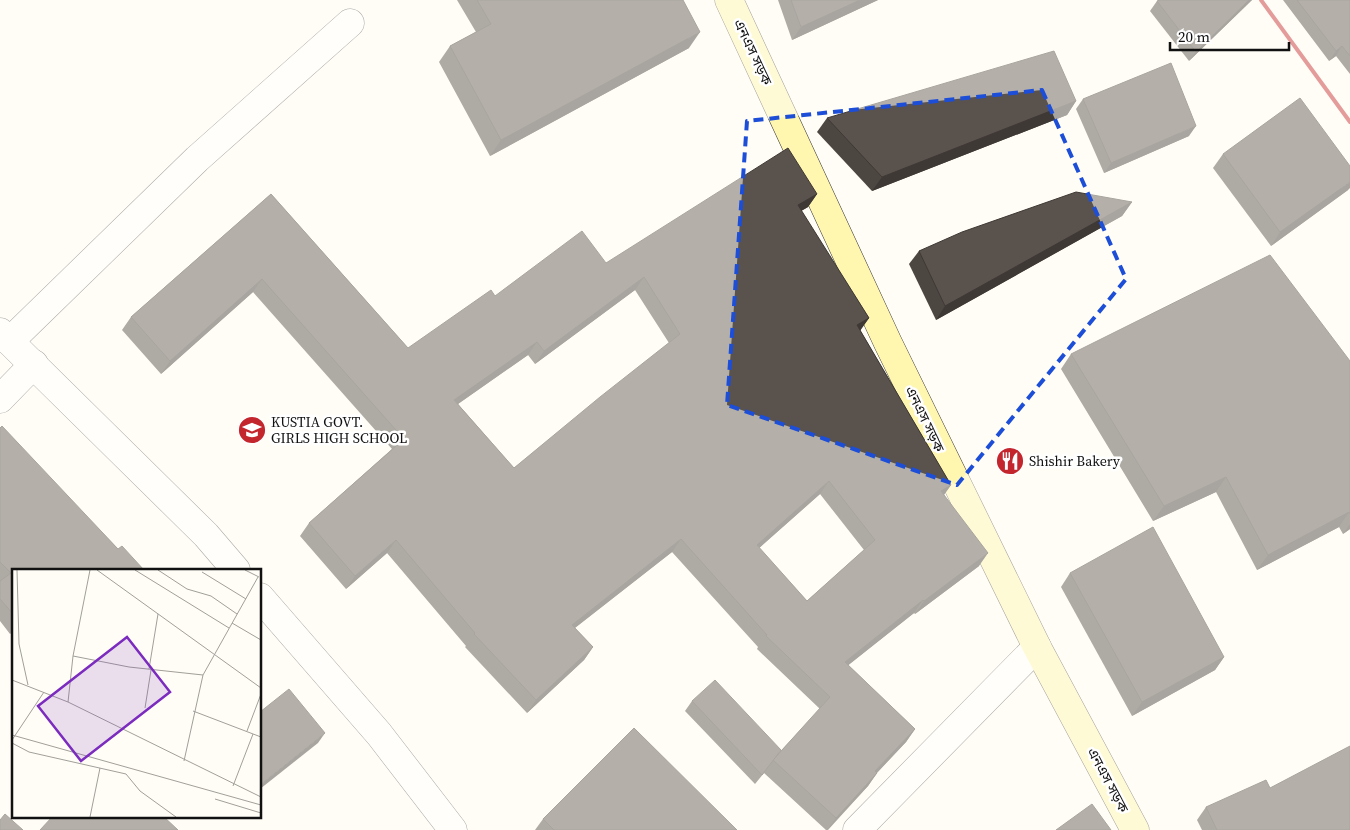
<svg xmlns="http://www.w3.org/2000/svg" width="1350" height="830" font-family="'Source Serif 4','Noto Sans Bengali',serif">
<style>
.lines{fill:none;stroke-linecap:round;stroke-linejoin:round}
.minor-casing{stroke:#444;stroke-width:29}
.secondary-casing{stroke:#333;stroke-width:29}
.minor{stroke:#fff;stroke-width:28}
.secondary{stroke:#fff6b0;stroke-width:28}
.rail{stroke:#c4262e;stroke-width:4}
.wall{fill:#4d4742;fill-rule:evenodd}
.shaded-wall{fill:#3f3936}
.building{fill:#5a524d;stroke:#3f3936;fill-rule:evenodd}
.marked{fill:none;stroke:#1d4ed8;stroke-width:4;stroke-dasharray:10 6;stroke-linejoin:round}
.labels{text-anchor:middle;stroke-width:5;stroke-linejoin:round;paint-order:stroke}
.street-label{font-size:14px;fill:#111;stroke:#fff}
.poi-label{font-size:14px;fill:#111;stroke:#fff;text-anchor:start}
.inset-road{fill:none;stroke:#a09f9a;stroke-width:1}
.view{fill:#7b2cbf;fill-opacity:0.15;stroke:#7b2cbf;stroke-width:2.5}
.inset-edge{fill:none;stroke:#111;stroke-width:2.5}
</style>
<rect width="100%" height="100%" fill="#fffdf5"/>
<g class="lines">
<defs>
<g id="minor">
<polyline points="0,332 206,535 236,570"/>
<polyline points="10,341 197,159 350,23"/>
<polyline points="0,399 34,364"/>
<polyline points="260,597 379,734 453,830"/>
<polyline points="857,830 1037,647"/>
</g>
<polyline id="secondary" points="729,0 888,343 1037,647 1135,830"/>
</defs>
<use href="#minor" class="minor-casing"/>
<use href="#secondary" class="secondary-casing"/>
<use href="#minor" class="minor"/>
<use href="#secondary" class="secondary"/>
<polyline class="rail" points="1261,0 1350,122"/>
</g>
<g class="wall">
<polygon points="457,0 683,0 689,48 490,156 439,62 450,46 476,32"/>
<polygon points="778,0 878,0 792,40"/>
<polygon points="1160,0 1252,0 1189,61 1150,11 1157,1"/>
<polygon points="1283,0 1350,0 1350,74 1336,56 1329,61"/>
<polygon points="1083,99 1189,136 1104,173 1076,109"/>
<polygon points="1076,101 1067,115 872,191 817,132 827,118"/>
<polygon points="1223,154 1348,190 1271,246 1213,168"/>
<path d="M271,194L408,348L495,296L606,263L817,194L808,207L801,211L869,318L860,330L951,485L944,495L979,566L915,614L914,613L848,665L915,729L906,742L877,773L868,786L828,830H826L764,773L755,784L685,711L692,701L777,755L820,709L757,649L758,647L672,552L575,628L593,647L584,660L527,713L465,647L466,646L387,553L346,589L300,536L309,523L392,449L253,292L161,374L122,330L131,317ZM635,290L669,343L514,468L458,404L528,355L535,364ZM820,494L864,550L807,601L759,548Z"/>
<polygon points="1132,202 1122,216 936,320 909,264 919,251"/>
<polygon points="1071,354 1350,361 1350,529 1343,534 1339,527 1257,570 1216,492 1153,521 1061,369"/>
<polygon points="0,428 118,549 144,570 14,570 14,631 10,634 0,621"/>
<polygon points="1070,573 1224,657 1215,670 1132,716 1061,587"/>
<polygon points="1270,788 1350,830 1202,830 1197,820 1206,807"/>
<polygon points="543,819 737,830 535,830"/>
</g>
<g class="shaded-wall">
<polygon points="860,0 878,0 792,40 801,27"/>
<polygon points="1249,0 1252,0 1189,61 1196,52"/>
<polygon points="700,32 689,48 490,156 501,140"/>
<polygon points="1342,46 1336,56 1329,61 1336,51"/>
<polygon points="1076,101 1067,115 872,191 882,177"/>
<polygon points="1196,126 1189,136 1104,173 1111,163"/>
<polygon points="1350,182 1350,188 1348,190 1271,246 1280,232"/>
<polygon points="817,194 808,207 789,218 798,205"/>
<polygon points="1132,202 1122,216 936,320 945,306"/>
<polygon points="644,277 635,290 535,364 544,351"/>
<polygon points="262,279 253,292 161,374 170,361"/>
<polygon points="869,318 860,331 857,325"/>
<polygon points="537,342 528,355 445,413 454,400"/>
<polygon points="1226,477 1216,492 1153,521 1164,506"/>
<polygon points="829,481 820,494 748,558 757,545"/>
<polygon points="951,485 942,497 941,491"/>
<polygon points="1349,512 1339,527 1257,570 1268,555"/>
<polygon points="1350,524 1350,529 1343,534"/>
<polygon points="681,539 672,552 563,637 572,625"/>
<polygon points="396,540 387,553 346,589 355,576"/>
<polygon points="988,553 979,566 915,614 924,601"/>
<polygon points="923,600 914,613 836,675 845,662"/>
<polygon points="593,647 584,660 527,713 536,700"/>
<polygon points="1224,657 1215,670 1132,716 1142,702"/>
<polygon points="915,729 906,742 866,784 875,771"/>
<polygon points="325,733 318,743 260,789 260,785"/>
<polygon points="877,773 868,786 827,830 836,818"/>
</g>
<g class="building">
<polygon points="477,0 683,0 700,32 501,140 450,46 491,24"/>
<polygon points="791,0 860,0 801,27"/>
<polygon points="1160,0 1249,0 1196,52 1157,1"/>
<polygon points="1297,0 1350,0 1350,56 1342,46 1336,51"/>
<polygon points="1054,51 1076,101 882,177 827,118"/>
<polygon points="1171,63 1196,126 1111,163 1083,99"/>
<polygon points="1300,98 1350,166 1350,182 1280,232 1223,154"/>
<path d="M788,148L817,194L798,205L869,318L857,325L951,485L941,491L988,553L924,601L923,600L845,662L915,729L875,771L877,773L836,818L773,760L830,697L766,636L767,635L681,539L572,625L593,647L536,700L474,634L475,633L396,540L355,576L309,523L404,439L262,279L170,361L131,317L271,194L408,348L491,290L495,296L582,231L606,263ZM644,277L680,334L600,397L514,468L454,400L537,342L544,351ZM829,481L875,540L807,601L757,545Z"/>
<polygon points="1076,192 1132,202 945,306 919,251 962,232"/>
<polygon points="1270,255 1350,361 1350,514 1349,512 1268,555 1226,477 1164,506 1071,354"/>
<polygon points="2,426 118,549 122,546 144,570 14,570 14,615 0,599 0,581 11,573 0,562 0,428"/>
<polygon points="1153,527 1224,657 1142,702 1070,573"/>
<polygon points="715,680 781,750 762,775 692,701"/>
<polygon points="289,689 325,733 260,785 260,712"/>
<polygon points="634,728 737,830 554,830 543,819"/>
<polygon points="1350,746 1350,830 1217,830 1206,807 1266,780 1270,788"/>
<polygon points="1092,804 1111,830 1056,830"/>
<polygon points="5,814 23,830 0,830 0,820"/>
<polygon points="53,816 163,816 178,830 40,830"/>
</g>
<path d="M0 0H1350V830H0ZM1042,90L1126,279L957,485L727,405L747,121Z" fill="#fffdf5" fill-opacity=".55" fill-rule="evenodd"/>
<path class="marked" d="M1042,90L1126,279L957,485L727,405L747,121Z"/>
<defs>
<symbol id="school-disc" viewBox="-11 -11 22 22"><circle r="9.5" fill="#c4262e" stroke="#fff"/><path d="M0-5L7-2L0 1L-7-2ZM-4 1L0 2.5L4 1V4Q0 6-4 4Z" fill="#fff"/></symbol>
<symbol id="restaurant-disc" viewBox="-11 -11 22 22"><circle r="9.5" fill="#c4262e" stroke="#fff"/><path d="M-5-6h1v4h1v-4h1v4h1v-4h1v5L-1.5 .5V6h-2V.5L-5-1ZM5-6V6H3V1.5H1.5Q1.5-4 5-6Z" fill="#fff"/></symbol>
</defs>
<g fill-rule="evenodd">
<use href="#school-disc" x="236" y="414" width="32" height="32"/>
<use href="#restaurant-disc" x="994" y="445" width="32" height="32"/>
</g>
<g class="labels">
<g class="street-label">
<text transform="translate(753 52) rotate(65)" y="5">এনএস সড়ক</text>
<text transform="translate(925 419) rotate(64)" y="5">এনএস সড়ক</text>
<text transform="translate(1108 780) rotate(62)" y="5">এনএস সড়ক</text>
</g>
<g class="poi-label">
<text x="271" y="427">KUSTIA GOVT.<tspan x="271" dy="16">GIRLS HIGH SCHOOL</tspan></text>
<text x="1029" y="466">Shishir Bakery</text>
</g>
</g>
<g transform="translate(12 569)">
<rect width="249" height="249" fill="#fffdf5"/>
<path class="inset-road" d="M5,1L7,75L16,116M85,1L249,119M123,1L217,59M146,1L175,20L199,27L225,45M233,1L247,8M190,3L234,30M220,54L249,71M61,87L117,98L191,106M137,100L146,45M0,111L56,133L249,228M56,133L61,87L78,1M133,139L139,101M181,142L249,168M235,162L249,125M0,166L249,236M0,171L32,123M0,174L17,183L114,205L128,222L164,248M172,192L191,106L246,8M221,217L241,165M203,230L249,244M78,248L88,199"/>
<path class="view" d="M115,68L158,123L69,192L26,137Z"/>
<rect width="249" height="249" class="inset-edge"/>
</g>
<path d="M1170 42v8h119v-8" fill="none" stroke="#111111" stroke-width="2.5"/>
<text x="1178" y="42" font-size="15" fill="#111111" stroke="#ffffff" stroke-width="4" paint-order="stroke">20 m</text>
</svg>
